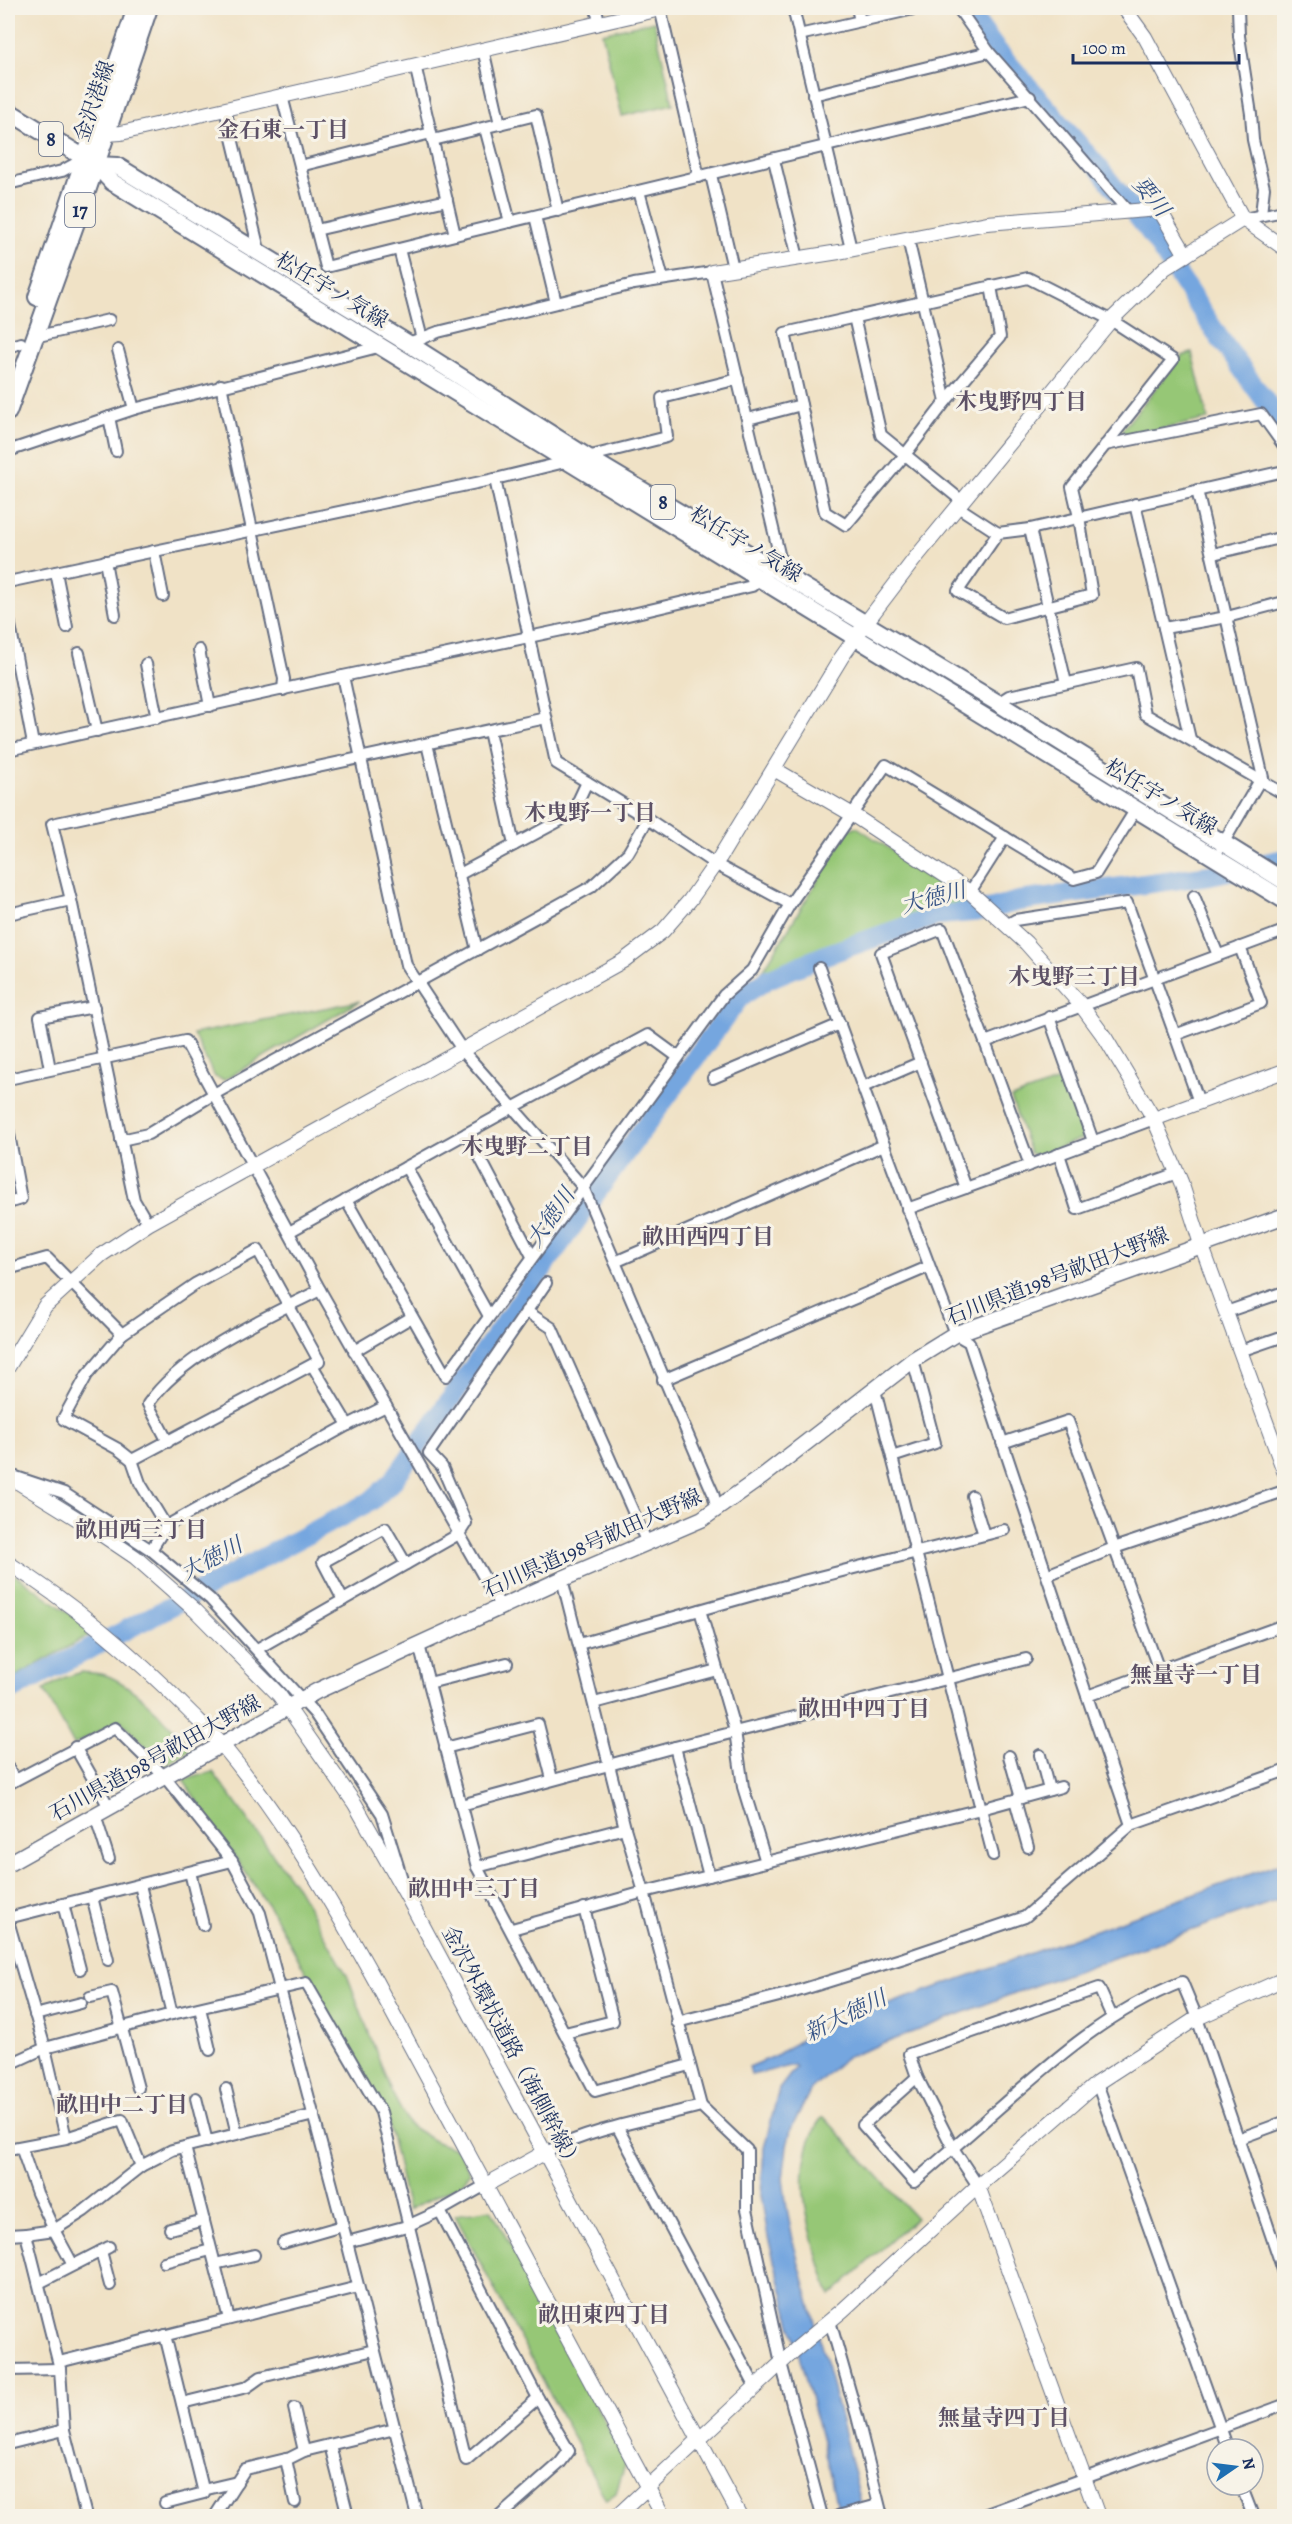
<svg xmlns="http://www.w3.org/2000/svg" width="1292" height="2524" font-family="Alegreya,'Noto Serif JP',serif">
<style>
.green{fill:#96c776;stroke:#587b6a;stroke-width:1.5}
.water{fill:#75a6df;stroke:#486a9e;stroke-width:1.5}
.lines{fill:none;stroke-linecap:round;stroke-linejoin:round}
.river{stroke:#75a6df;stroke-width:20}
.minor-casing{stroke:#666e82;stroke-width:14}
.tertiary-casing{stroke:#666e82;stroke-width:16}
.secondary-casing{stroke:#666e82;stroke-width:18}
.primary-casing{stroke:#666e82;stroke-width:20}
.minor{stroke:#fff;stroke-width:10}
.tertiary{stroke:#fff;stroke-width:14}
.secondary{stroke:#fff;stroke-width:15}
.primary{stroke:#fff;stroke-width:16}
.labels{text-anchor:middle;stroke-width:6;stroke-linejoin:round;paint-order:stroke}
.shield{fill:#f7f3e8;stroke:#5d6a87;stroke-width:1.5}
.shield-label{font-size:20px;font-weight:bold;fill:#1b2f5e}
.street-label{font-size:21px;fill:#1b2f5e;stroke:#f7f3e8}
.neighbourhood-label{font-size:22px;font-weight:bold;fill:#5d5166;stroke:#f7f3e8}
.water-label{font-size:22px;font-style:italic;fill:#365385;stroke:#f7f3e8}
</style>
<rect width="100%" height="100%" fill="#f7f3e8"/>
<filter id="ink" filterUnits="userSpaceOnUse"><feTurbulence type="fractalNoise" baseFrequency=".0167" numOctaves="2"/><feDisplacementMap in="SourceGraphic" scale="12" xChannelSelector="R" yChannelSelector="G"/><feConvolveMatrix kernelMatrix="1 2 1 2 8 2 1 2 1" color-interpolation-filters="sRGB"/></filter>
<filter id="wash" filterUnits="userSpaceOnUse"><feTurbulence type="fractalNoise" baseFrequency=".008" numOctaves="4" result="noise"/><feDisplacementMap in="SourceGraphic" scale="24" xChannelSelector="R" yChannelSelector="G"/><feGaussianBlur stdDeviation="1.35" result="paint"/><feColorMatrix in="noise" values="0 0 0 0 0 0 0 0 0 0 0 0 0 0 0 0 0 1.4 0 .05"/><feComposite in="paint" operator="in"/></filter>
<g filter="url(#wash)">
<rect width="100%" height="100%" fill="#f0e2c6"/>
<g class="green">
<polygon points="654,21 673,104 622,116 602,33"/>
<polygon points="1192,353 1208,419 1126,437 1122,430 1182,356"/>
<polygon points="857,827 972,904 938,909 817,951 761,974 849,829"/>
<polygon points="360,1001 224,1080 215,1077 193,1034"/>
<polygon points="1067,1078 1085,1132 1083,1138 1038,1156 1030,1153 1011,1098"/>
<polygon points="8,1571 26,1582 95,1632 8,1681"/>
<path d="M82,1672C89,1673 98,1673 105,1675C134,1684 171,1726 192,1748L165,1766L120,1720L74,1745L44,1690L63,1678Z"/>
<polygon points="213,1772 298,1889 347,1975 391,2091 409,2125 436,2142 458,2150 470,2173 462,2184 408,2210 388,2121 273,1913 183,1780"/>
<path d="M824,2117L916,2218L830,2296C816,2247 790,2187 812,2136C815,2129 817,2121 824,2117Z"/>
<polygon points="491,2209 626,2462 616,2493 606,2500 455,2215"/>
</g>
<polygon class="water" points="1284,1862 1284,1898 1025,1989 845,2058 811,2089 791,2129 787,2146 783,2179 787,2209 794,2245 830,2377 861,2503 861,2516 839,2516 826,2457 768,2237 761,2195 764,2148 779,2089 796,2067 794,2065 751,2075 749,2067 775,2056 811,2033 837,2023"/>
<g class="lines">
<g class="river">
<polyline points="966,8 995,48 1098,167 1149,231 1218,336 1284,427"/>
<polyline points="8,1692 371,1501 392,1482 601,1186 740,997 768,979 828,954 939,915 982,911 1019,901 1210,875 1284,859"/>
</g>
</g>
</g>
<g filter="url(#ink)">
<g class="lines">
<defs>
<g id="minor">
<polyline points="596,8 599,22"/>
<polyline points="660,8 699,177"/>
<polyline points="793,8 851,249"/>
<polyline points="857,8 860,21"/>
<polyline points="958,8 989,52 1127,210"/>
<polyline points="1238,8 1239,36 1251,114 1253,140 1264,188 1261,214"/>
<polyline points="799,35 918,8"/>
<polyline points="483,49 500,124"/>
<polyline points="415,65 455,235 1030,97"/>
<polyline points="813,95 989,52"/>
<polyline points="282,96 326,267 455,235"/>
<polyline points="225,109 260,254"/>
<polyline points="485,128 510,222"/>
<polyline points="433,140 536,115 558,211"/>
<polyline points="774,160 798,258"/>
<polyline points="300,166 431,133"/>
<polyline points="711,175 733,268"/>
<polyline points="8,184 62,171 84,159"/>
<polyline points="639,191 663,279"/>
<polyline points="535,216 556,303"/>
<polyline points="1243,219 1284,211"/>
<polyline points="316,230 447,200"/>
<polyline points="908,239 946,401 904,456 846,525 825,512 785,333 1028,278 1111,320 1173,360 1072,487 1079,517 1092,595 1004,618 958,591 998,533"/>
<polyline points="399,249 422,339"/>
<polyline points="854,317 881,435 962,501"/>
<polyline points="34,337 109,320"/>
<polyline points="8,347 21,343"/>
<polyline points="118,350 134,409"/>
<polyline points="221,385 284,679 283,690"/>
<polyline points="946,401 1000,337 991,286"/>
<polyline points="109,417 116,451"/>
<polyline points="748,419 801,405"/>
<polyline points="1105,445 1261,414 1284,446"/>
<polyline points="8,451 134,409 382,346"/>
<polyline points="587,457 667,437 662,398 738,379"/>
<polyline points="495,479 556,763 648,819 715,864 790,904"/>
<polyline points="1197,490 1264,782"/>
<polyline points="1135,504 1190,739"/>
<polyline points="958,507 998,533 1030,529 1284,471"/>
<polyline points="1030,529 1066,683"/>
<polyline points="154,551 163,596"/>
<polyline points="1213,554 1284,537"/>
<polyline points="105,561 115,615"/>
<polyline points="56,572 67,627"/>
<polyline points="8,582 495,479 569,461"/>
<polyline points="8,615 33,744"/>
<polyline points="1164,628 1227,617 1284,602"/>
<polyline points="199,650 210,706"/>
<polyline points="79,653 97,731"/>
<polyline points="146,664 157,718"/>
<polyline points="343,676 581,626 752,586 780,558 712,272 634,284 438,332 406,344"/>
<polyline points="998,703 1009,696 1136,668 1145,714 1284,794"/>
<polyline points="489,731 514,845"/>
<polyline points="427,744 477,950"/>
<polyline points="8,750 343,676 406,965 463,1051 583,1187 615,1262 884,1145 955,1334 969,1342 1087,1696 1284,1625"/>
<polyline points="1221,847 1260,780"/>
<polyline points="458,875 572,814 587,782"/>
<polyline points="970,892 1005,837"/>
<polyline points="1194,896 1218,955"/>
<polyline points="8,914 71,900"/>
<polyline points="1006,925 1015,920 1127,903 1175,1035"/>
<polyline points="819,968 884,1145"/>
<polyline points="1049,1017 1093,1141"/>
<polyline points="50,1069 40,1017 94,1007"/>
<polyline points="713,1078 840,1024"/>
<polyline points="8,1079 185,1041 320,1290 386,1406"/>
<polyline points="863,1087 921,1062"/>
<polyline points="1199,1102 1175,1035 1261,1003 1240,947"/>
<polyline points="8,1129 21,1199 8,1203"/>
<polyline points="467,1133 532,1256"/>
<polyline points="121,1140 148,1134 214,1094 591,887 628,853 648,819"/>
<polyline points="1059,1154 1077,1209 1177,1173"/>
<polyline points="1030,1165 1154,1119"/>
<polyline points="406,1167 489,1316"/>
<polyline points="966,1188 881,953 942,929 985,1042"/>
<polyline points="346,1200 446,1376 724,995 752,970 790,904 886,765 1074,879 1096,873 1136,809"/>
<polyline points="907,1209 1030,1165 985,1042 1284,931"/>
<polyline points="148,1224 134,1200 71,900 52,824 546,718"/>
<polyline points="289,1232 514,1107 648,1035 678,1057"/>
<path d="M615,1262C648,1338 679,1416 713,1493L717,1509"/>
<polyline points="8,1269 47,1258 122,1334 87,1375 63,1419 118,1449 132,1460 140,1483 166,1526 348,1425 386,1406 501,1607"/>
<polyline points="526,1311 552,1328 647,1543"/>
<polyline points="1226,1312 1284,1292"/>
<polyline points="122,1334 195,1284 258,1250 319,1361 132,1460"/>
<polyline points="354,1351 412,1317"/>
<polyline points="1240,1351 1284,1336"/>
<polyline points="312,1365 348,1425"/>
<polyline points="663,1380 928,1267"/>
<path d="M168,1442L148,1404C183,1353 265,1318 320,1290"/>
<polyline points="1002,1443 1068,1421 1159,1670"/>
<polyline points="892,1457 935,1443 913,1360"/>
<polyline points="16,1477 64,1493 151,1550 210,1599 315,1714 382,1814 402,1879"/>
<polyline points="972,1496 984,1535"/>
<polyline points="151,1550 166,1526"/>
<polyline points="1047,1575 1114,1548 1284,1491"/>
<polyline points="343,1600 323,1562 385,1528 406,1564"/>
<polyline points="700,1610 735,1731 743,1787 766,1862"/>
<polyline points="579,1644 799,1582 1004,1530"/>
<polyline points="419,1645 477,1867 595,2091 689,2065"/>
<polyline points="257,1649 459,1534 466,1523 442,1467 429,1453 546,1283"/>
<polyline points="429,1683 507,1663"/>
<polyline points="1087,1696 1131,1825"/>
<polyline points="594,1703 717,1670"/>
<polyline points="75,1747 109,1807"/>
<polyline points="675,1747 709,1876"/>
<polyline points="445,1748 538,1724 552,1779"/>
<polyline points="1040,1755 1049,1790"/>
<polyline points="1009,1756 1021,1798"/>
<polyline points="8,1768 15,1780"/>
<polyline points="8,1784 115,1728 164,1776 232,1861 260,1913 347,2242 407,2226 440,2211"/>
<polyline points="1015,1800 1028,1847"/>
<polyline points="461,1805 675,1747 1026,1659"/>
<polyline points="95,1815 109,1859"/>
<polyline points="993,1855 981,1809 1061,1787"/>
<polyline points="477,1867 625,1828"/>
<polyline points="190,1872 203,1925"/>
<polyline points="140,1885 172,2014"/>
<polyline points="92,1897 108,1960"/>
<polyline points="63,1904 80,1969"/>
<polyline points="8,1918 232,1861"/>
<polyline points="8,1921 45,2048 66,2138"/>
<polyline points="512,1929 644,1892 625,1828 562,1579"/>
<polyline points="90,1997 112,1992 138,2088"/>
<polyline points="200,2008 210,2050"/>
<polyline points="35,2015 81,2003"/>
<polyline points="677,2022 791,1993 904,1958 1025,1917 1131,1825 1284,1771"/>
<polyline points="565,2033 613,2021 584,1908"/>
<polyline points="8,2065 45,2048 172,2014 306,1983 381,2112 466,2460 538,2398"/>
<polygon points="917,2077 953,2148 914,2182 863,2125"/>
<polyline points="917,2077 909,2054 1099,1988 1112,2017"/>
<polyline points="1097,2083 1228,2449"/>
<polyline points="226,2089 237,2134"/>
<polyline points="196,2098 207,2142"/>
<polyline points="701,2106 644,1892 981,1809 875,1390"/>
<polyline points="618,2128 755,2386"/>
<polyline points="1238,2139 1284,2122"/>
<polyline points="21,2147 37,2193 54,2230 26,2234 60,2369 64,2430 86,2516"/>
<polyline points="185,2147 229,2319"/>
<polyline points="8,2149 66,2138 122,2120 141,2166 172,2150 314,2115"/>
<path d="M544,2153C590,2129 650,2119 701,2106L747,2150V2209L781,2363L822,2516"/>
<polyline points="484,2186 440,2211 538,2398 569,2451 560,2463 500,2516"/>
<path d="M978,2186L953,2148C1024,2088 1093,2016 1182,1982L1197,2018L1284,2273"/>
<polyline points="170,2229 204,2220"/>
<polyline points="8,2235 26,2234"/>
<polyline points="347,2242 417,2516"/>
<polyline points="283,2243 342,2226"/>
<polyline points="101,2251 110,2285"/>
<polyline points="164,2262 211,2250"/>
<polyline points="215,2264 254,2255"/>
<polyline points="73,2265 54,2230 84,2211 141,2166"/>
<polyline points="39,2283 109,2247"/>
<polyline points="830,2321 857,2416 882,2516"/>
<polyline points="59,2362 358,2287"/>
<polyline points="8,2370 60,2369"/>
<polyline points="182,2403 247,2387 261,2377 374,2350"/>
<polyline points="294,2408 304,2451"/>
<polyline points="8,2444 64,2430"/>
<polyline points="330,2445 348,2516"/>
<polyline points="286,2459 295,2502"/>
<polyline points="1241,2485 1253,2516"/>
<polyline points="203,2490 237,2482"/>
<polyline points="165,2503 204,2493 165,2335"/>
<polyline points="215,2516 245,2469 290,2458 304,2451 395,2429"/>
<polyline points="838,2516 878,2505"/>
<polyline points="981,2516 1284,2405"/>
</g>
<g id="tertiary">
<polyline points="1124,8 1145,37 1243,219 1284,248"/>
<polyline points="99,131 106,134 121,133 665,8"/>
<polyline points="712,272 839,252 987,223 1159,209 1186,255"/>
<polyline points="774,769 853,815 970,892 1026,943 1081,1005 1106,1039 1154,1119 1181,1182 1201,1244 1284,1471"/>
<polyline points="1154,1119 1284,1071"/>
<polyline points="8,1367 45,1306 101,1255 148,1224 623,961 663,931 690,900 720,857 841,658 865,624 913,561 1111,320 1165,268 1243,219"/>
<polyline points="8,1476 92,1528 135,1557 196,1611 279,1695 355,1804 407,1896 740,2516"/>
<path d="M8,1563C75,1605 136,1657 191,1713C202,1724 213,1734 223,1746C282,1817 330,1899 375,1980L663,2516"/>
<polyline points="484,2186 544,2153"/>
<polyline points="978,2186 1098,2516"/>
<polyline points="617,2516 795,2350 843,2310 978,2186 1097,2083 1197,2018 1284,1979"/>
</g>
<polyline id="secondary" points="8,1864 317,1691 562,1579 702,1519 763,1476 913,1360 955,1334 1284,1216"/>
<g id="primary">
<polyline points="8,111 96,165 112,182 1284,900"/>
<polyline points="96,165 117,166 409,344 595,462 998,703 1284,881"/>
<polyline points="37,297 136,8"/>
<polyline points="8,412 83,203 149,8"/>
</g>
</defs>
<use href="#minor" class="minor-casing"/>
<use href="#tertiary" class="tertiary-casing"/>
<use href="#secondary" class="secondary-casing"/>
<use href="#primary" class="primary-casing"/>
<use href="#minor" class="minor"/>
<use href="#tertiary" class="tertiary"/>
<use href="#secondary" class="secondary"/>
<use href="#primary" class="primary"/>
</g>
</g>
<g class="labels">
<g class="shield">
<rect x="39" y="122" width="24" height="34" rx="4.5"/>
<rect x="65" y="193" width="30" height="34" rx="4.5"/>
<rect x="651" y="485" width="24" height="34" rx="4.5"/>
</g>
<g class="shield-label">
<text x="51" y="146">8</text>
<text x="80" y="217">17</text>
<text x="663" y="509">8</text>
</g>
<g class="street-label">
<text transform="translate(94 101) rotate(-71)" y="7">金沢港線</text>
<text transform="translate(332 290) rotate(31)" y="7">松任宇ノ気線</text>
<text transform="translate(746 544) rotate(31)" y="7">松任宇ノ気線</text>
<text transform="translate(1161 797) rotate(31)" y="7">松任宇ノ気線</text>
<text transform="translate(1057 1276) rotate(-21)" y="7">石川県道198号畝田大野線</text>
<text transform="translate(592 1543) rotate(-24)" y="7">石川県道198号畝田大野線</text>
<text transform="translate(155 1758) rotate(-29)" y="7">石川県道198号畝田大野線</text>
<text transform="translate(512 2048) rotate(62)" y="7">金沢外環状道路（海側幹線）</text>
</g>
<g class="neighbourhood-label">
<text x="283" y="137">金石東一丁目</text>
<text x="1021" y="409">木曳野四丁目</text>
<text x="590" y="820">木曳野一丁目</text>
<text x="1074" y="984">木曳野三丁目</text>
<text x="527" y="1154">木曳野二丁目</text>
<text x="708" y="1244">畝田西四丁目</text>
<text x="141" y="1537">畝田西三丁目</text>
<text x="1196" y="1682">無量寺一丁目</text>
<text x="864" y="1716">畝田中四丁目</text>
<text x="474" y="1896">畝田中三丁目</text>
<text x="122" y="2112">畝田中二丁目</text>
<text x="604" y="2322">畝田東四丁目</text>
<text x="1004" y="2425">無量寺四丁目</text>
</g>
<g class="water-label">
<text transform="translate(1152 196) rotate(51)" y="8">要川</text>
<text transform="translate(933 897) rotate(-15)" y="8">大徳川</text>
<text transform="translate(550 1217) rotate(-55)" y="8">大徳川</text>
<text transform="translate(211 1558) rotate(-28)" y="8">大徳川</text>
<text transform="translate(845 2015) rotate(-26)" y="8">新大徳川</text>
</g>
</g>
<rect width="1292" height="2524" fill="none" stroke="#f7f3e8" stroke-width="30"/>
<g transform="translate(1235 2467) rotate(76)"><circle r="28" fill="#f7f3e8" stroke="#9fa5b1" stroke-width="1.5"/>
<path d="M0-4.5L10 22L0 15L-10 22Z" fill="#1f6fb2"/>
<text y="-9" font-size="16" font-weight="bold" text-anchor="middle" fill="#1b2f5e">N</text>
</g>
<path d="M1073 54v9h166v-9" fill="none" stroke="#1b2f5e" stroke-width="3"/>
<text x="1082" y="54" font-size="18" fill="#1b2f5e" stroke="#f7f3e8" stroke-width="4.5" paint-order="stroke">100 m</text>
</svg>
